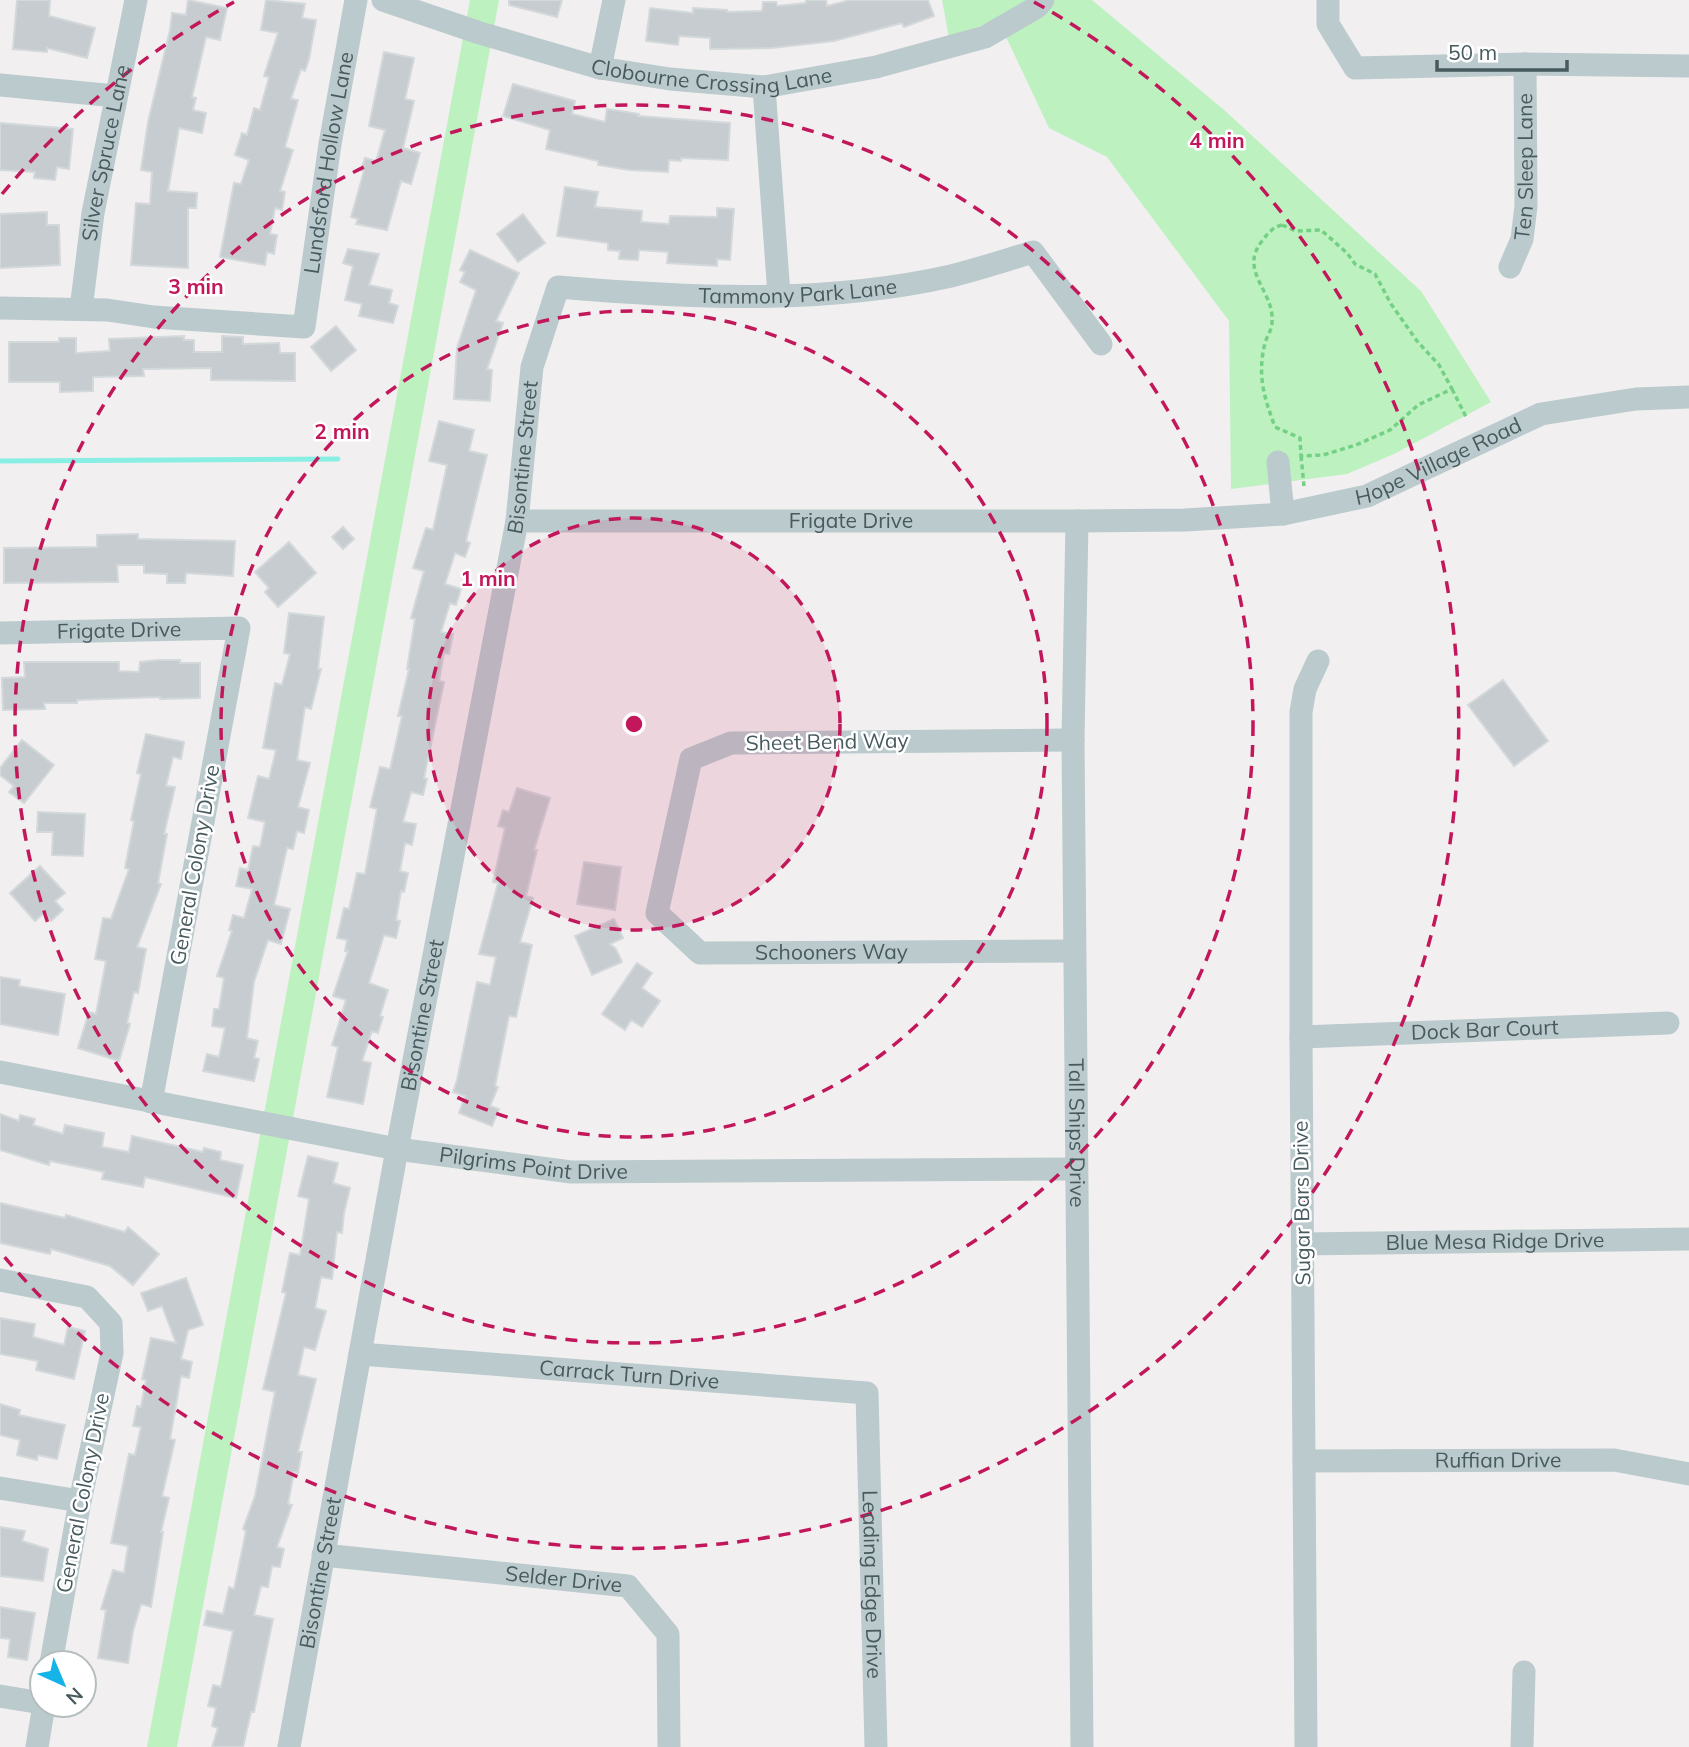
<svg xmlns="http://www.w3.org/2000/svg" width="1689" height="1747" font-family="Mulish,sans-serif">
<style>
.green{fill:#bdf1c0}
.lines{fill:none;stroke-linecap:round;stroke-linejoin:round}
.stream{stroke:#89efe4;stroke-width:5}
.building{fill:#c6cccf;stroke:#d3d8db;stroke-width:2}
.path{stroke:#74d085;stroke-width:3.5;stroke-dasharray:5 3.5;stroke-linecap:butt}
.minor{stroke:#bbcacd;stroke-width:23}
.ring{fill:none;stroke:#c2185b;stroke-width:3.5;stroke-dasharray:12 9}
.labels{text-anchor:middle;stroke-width:5;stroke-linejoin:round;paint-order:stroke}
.street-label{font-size:21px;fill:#475a5e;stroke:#fff}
.centre{fill:#c2185b;stroke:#fff;stroke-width:3.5}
.ring-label{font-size:21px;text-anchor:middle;font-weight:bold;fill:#c2185b;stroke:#fff;stroke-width:5;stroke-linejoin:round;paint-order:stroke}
</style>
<rect width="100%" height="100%" fill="#f2eff0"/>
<g class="green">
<polygon points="470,0 499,0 177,1747 147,1747"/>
<polygon points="942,0 1092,0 1223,109 1421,291 1491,402 1396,453 1347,474 1231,489 1229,321 1107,157 1049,128 1007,39 996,20 949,38"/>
</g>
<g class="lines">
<polyline class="stream" points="0,461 338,459"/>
</g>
<g class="building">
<polygon points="17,0 50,0 49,16 95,28 87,58 47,48 47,52 13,49"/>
<polygon points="188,0 227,8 220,40 206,37 192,97 196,98 193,110 206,113 202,133 179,128 168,191 197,193 196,208 188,208 188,268 131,265 136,203 150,204 152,172 141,170 148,122 170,30 172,13 186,15"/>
<polygon points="266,0 305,4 302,18 316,20 309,59 305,71 301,69 291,99 298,100 285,147 293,150 280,191 285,192 282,210 275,208 270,234 277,235 274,254 267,252 265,265 220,257 234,183 241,184 249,160 235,155 242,133 247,135 254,108 260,110 269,77 264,76 278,33 261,30"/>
<polygon points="509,0 562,0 557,17 509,5"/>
<polygon points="806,0 826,0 827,6 850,0 928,0 934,16 904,27 902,23 834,41 772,48 710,49 710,38 679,36 678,45 646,41 650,8 693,13 693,8 727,10 727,12 762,11 763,2 776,2 777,6 806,3"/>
<polygon points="384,52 414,58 405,99 414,101 403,148 420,153 411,184 401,181 387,230 356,224 358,219 351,217 364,171 361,170 365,158 376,161 385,130 369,126"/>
<polygon points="513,84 575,101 572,114 605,122 607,109 639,114 638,116 730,123 728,160 681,158 681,161 669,160 668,172 629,170 598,165 598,161 546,149 550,130 503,116"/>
<polygon points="0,123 73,129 69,169 57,167 55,180 34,178 35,172 0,170"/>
<polygon points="565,187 598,192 595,207 642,211 641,222 669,224 670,216 717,217 717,208 734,209 730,260 717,259 717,266 667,263 668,252 639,250 638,260 619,259 620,251 608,250 608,243 557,236"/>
<polygon points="47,212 47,225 59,225 60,265 0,268 0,214"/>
<polygon points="523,214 545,243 518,262 497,234"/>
<polygon points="348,249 379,254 369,285 392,290 389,303 398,306 393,323 359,316 362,304 345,300 353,266 343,263"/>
<polygon points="470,250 519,273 496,321 503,323 487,369 492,370 490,401 454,399 457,348 476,290 460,282 465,272 460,270"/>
<polygon points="336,326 356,350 331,371 311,347"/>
<polygon points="184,336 184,340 194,340 194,352 222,352 222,336 243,337 243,344 279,343 280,353 295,353 295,381 211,380 211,368 143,369 144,376 93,377 93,391 60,392 60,382 9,382 9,342 59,342 59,338 76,338 76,353 110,351 109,339"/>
<polygon points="439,421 474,430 469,451 487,455 466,541 470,543 465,557 455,553 445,584 461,589 456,605 450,603 441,632 453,634 449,654 444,653 439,681 444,682 424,778 427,779 423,795 411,792 403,822 416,824 412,845 405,843 400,871 408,873 404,892 401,891 396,920 400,921 396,938 384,935 369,983 388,990 380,1016 383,1017 378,1033 372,1031 362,1061 371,1063 363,1104 327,1097 338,1047 332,1045 346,1000 333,996 348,951 345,951 347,940 337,938 344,908 349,909 357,873 365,874 377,809 370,807 380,767 390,769 402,716 398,716 409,669 407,669 415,619 411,618 424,571 413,568 426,528 433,530 447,465 429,461"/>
<polygon points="343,527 354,539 343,549 332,537"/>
<polygon points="138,534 138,539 235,541 233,576 186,573 185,583 167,583 167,574 144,573 144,565 117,565 118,582 4,583 4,548 97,547 97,535"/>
<polygon points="289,542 316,573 278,607 265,592 269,588 255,572"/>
<polygon points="289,613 324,617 318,669 321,669 311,709 305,707 297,760 310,763 298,807 309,810 304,833 297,831 293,849 287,848 274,905 290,909 281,944 268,940 254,982 247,1038 258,1041 254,1058 259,1059 254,1081 203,1071 207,1054 219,1057 225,1028 212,1026 214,1009 219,1009 224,978 217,976 232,931 229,930 233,915 244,918 252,889 236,886 240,868 248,870 253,846 260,847 265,822 248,818 258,776 269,779 276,750 263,748 275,683 282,685 290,654 284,653"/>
<polygon points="159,660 180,660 180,663 200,663 200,698 160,699 160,697 77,700 77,703 44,703 45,709 3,710 2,678 25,677 24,662 119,662 119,671 139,672 140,662"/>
<polygon points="1503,680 1548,741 1514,766 1468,705"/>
<polygon points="146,734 184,742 181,759 173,757 166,786 175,787 164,834 167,834 158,883 161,884 137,947 146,949 138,993 134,992 127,1023 130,1024 119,1061 78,1048 89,1012 96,1014 106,961 95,959 103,918 111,919 129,869 125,868 134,821 131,820 141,774 137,773"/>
<polygon points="22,740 54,765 24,803 9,792 14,786 0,775 0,768"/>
<polygon points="517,788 550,798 534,850 537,850 526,896 533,898 520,942 532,945 516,1017 509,1016 495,1086 498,1087 490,1106 499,1109 492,1126 459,1113 465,1096 453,1092 457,1080 477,982 490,985 496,957 479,954 498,883 493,882 505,828 498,826 503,810 509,812"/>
<polygon points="38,812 85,814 83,856 52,855 53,832 37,832"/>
<polygon points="584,862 621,867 615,910 577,904"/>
<polygon points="40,866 65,893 55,901 63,910 51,921 44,913 35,921 10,893"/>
<polygon points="614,919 623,938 610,944 616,949 622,962 592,975 575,936"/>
<polygon points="637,963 652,973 642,988 660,1001 642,1027 631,1020 625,1030 602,1014"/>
<polygon points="0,977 20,980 19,986 65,994 58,1035 0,1024"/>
<polygon points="0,1114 19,1121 20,1115 35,1119 33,1125 63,1134 65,1125 104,1133 102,1147 129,1152 132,1136 203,1152 204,1148 221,1152 220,1160 243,1165 236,1198 145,1177 143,1187 102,1179 104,1172 50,1161 49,1165 0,1150"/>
<polygon points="308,1156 338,1163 333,1183 350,1188 344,1213 342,1233 337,1232 332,1279 321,1277 315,1308 326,1311 315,1350 304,1347 298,1375 316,1379 298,1452 302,1452 298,1473 294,1472 288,1504 292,1505 277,1547 284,1549 280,1567 272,1566 268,1587 261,1586 254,1615 273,1619 254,1712 251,1712 243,1747 212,1747 218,1728 212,1726 216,1708 208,1706 213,1685 221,1687 233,1631 204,1625 207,1611 223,1614 229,1587 234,1589 246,1531 243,1529 255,1496 275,1392 263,1389 286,1293 282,1292 290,1253 300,1255 309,1199 298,1196"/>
<polygon points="0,1203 65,1218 66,1215 125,1232 128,1227 159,1254 133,1285 110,1266 51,1249 50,1254 0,1243"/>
<polygon points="186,1278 203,1325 188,1330 181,1359 192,1362 189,1378 181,1376 170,1439 175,1440 162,1496 169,1498 161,1532 163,1532 151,1607 141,1604 133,1631 128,1663 98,1658 106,1610 101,1609 113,1570 124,1573 128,1546 111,1543 129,1454 135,1455 141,1427 133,1426 137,1406 141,1407 146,1380 142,1379 151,1338 176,1343 162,1306 148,1311 141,1293"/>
<polygon points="0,1318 35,1324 33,1337 64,1345 68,1327 85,1331 74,1379 36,1370 38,1361 0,1354"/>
<polygon points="0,1404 20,1410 19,1415 65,1425 57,1459 38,1455 37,1460 17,1455 20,1440 0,1435"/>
<polygon points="0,1527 25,1531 22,1541 48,1549 43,1581 0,1576"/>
<polygon points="0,1607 35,1613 27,1660 8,1657 10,1639 0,1638"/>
</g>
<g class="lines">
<g class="path">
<path d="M1282,225L1296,231L1321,230L1347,253L1355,264L1375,274L1391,304L1417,341L1439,365L1452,389L1418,405L1390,430L1356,445L1323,455L1301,456L1300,438L1275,427C1264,397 1257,375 1265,343C1267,336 1272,330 1272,322C1275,292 1238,271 1262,241C1268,233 1273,227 1282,225Z"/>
<polyline points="1452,389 1467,419"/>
<polyline points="1301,456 1304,486"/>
</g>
<g class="minor">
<path id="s1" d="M383,0L480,33L600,68L670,79L764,87L876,67L985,37L1037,7L1043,0"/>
<polyline points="1328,0 1328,24 1355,68 1525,64 1689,66"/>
<polyline points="600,68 614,0"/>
<polyline points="0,85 116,96"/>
<polyline points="764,87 779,295"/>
<path id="s2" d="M1510,267L1522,239L1526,206L1525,64"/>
<path id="s3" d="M0,308L107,310L154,317L304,327L330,144L356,0"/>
<path id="s4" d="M81,309L93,213L136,0"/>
<polyline points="1278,462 1283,514"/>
<path id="s5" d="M517,521H1077L1185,520L1283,514L1367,496L1541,414L1636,399L1689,397"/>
<path id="s6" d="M1077,521L1073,740L1082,1747"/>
<path id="s7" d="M0,633L239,628L151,1102"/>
<path id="s8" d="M1073,740L731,743L691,759L657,913L700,953L1074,951"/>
<path id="s9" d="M1301,1037L1668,1023"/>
<path id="s10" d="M0,1072L397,1149L571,1172L1076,1169"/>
<path id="s11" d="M1303,1244L1689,1239"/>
<polyline points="0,1280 87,1297 111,1323 112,1353 80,1501 51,1663"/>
<path id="s12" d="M360,1354L867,1393L876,1747"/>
<path id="s13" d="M1304,1461L1614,1460L1689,1474"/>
<polyline points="0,1488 80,1501"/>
<path id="s14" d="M323,1555L628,1586L668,1634L669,1747"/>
<polyline points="0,1696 42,1703"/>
<polyline points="37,1747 44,1705"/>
<path id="s15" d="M289,1747L397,1149L517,521L532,367L558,287C688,298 823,305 951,276C979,269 1006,260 1033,252L1101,344"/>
<polyline points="1306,1747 1301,1037 1301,712 1305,689 1318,661"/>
<polyline points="1522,1747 1524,1672"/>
</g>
</g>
<circle cx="634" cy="724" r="206" fill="#c2185b" fill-opacity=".12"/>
<g class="ring">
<circle cx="634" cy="724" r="206"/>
<circle cx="634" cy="724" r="413"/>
<circle cx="634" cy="724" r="619"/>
<path d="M2 194A825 825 0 0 1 234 2M1034 2A825 825 0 1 1 2 1254"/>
</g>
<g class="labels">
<g class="street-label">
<text dy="7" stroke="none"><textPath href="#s1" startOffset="340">Clobourne Crossing Lane</textPath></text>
<text dy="7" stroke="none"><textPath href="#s4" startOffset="158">Silver Spruce Lane</textPath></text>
<text dy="7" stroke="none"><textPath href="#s3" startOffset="471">Lundsford Hollow Lane</textPath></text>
<text dy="7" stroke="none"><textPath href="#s2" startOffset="103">Ten Sleep Lane</textPath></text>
<text dy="7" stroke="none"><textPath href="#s15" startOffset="1726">Tammony Park Lane</textPath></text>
<text dy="7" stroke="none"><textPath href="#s15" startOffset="1311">Bisontine Street</textPath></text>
<text dy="7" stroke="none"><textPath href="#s5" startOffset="931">Hope Village Road</textPath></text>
<text dy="7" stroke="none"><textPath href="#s5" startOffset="334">Frigate Drive</textPath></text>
<text dy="7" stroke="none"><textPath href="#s7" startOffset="119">Frigate Drive</textPath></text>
<text transform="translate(827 742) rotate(-1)" y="7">Sheet Bend Way</text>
<text transform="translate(195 865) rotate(-80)" y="7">General Colony Drive</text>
<text dy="7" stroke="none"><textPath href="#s8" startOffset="733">Schooners Way</textPath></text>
<text dy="7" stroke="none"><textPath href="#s15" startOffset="744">Bisontine Street</textPath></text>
<text dy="7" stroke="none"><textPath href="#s9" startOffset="184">Dock Bar Court</textPath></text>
<text dy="7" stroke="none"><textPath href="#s6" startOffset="612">Tall Ships Drive</textPath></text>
<text dy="7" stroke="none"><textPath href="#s10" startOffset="542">Pilgrims Point Drive</textPath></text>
<text transform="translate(1302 1203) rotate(-91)" y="7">Sugar Bars Drive</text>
<text dy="7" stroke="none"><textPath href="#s11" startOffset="192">Blue Mesa Ridge Drive</textPath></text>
<text dy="7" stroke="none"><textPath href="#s12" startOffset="270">Carrack Turn Drive</textPath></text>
<text dy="7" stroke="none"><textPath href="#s13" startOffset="194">Ruffian Drive</textPath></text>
<text transform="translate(83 1493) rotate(-79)" y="7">General Colony Drive</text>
<text dy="7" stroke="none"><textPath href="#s15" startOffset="177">Bisontine Street</textPath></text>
<text dy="7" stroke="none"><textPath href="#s14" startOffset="242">Selder Drive</textPath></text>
<text dy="7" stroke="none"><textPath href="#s12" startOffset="700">Leading Edge Drive</textPath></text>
</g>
</g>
<circle cx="634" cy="724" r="10" class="centre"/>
<g class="ring-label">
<text x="1217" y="148">4 min</text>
<text x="196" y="294">3 min</text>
<text x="342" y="439">2 min</text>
<text x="488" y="586">1 min</text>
</g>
<g transform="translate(63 1684) rotate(136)"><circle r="33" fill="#ffffff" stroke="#b5bdbf" stroke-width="2"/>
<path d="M0-5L12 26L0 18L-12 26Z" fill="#14b3e8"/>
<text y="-10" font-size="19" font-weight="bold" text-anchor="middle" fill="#475a5e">N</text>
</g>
<path d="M1437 60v10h130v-10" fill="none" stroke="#475a5e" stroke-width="3.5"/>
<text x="1448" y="60" font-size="21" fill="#475a5e" stroke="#ffffff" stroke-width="5" paint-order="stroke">50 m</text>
</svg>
